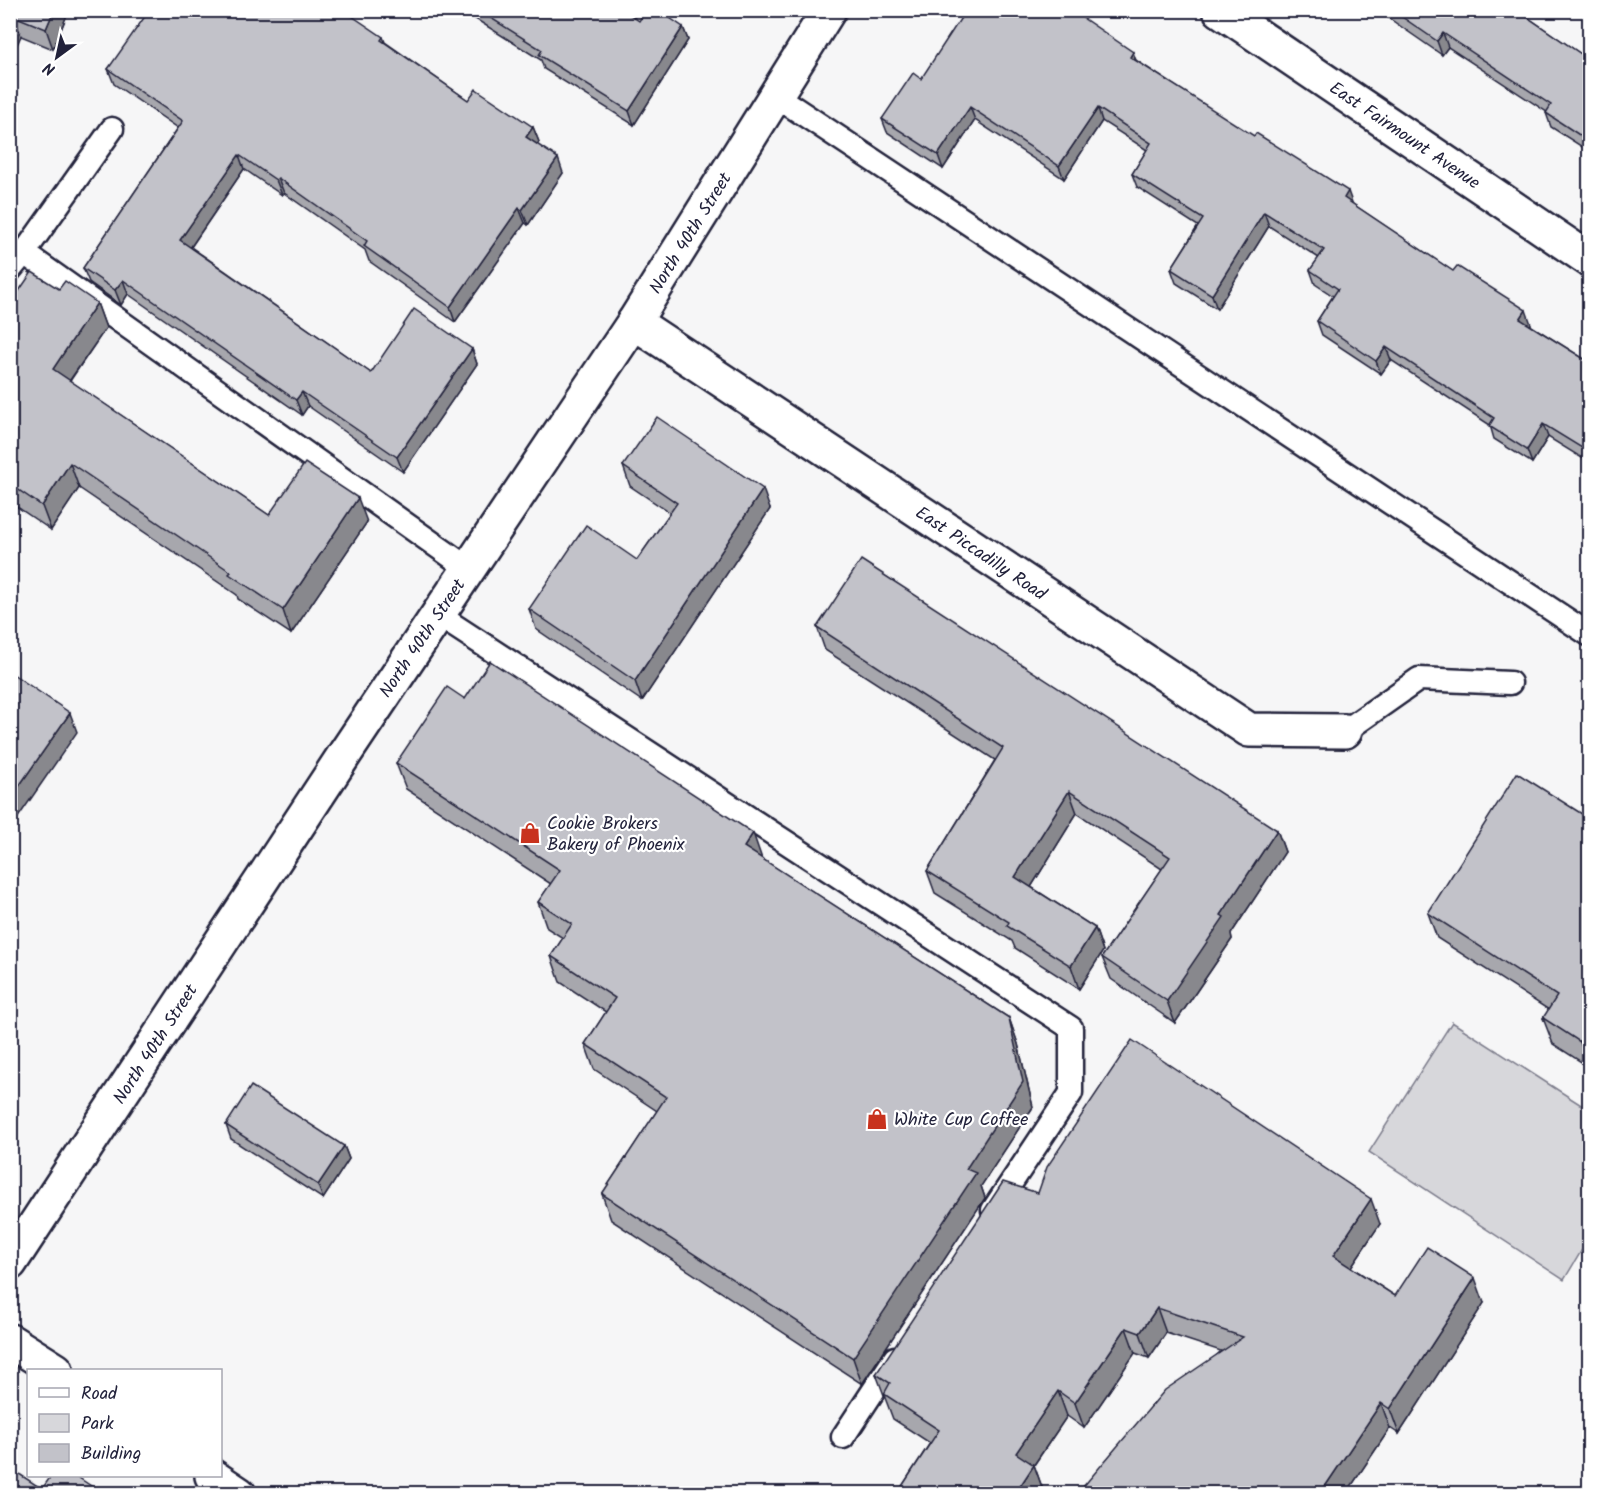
<svg xmlns="http://www.w3.org/2000/svg" width="1600" height="1504" font-family="Kalam,sans-serif">
<style>
.green{fill:#d7d7db;stroke:#7c7c8b;stroke-width:1.5}
.lines{fill:none;stroke-linecap:round;stroke-linejoin:round}
.service-casing{stroke:#22223b;stroke-width:27}
.minor-casing{stroke:#22223b;stroke-width:38}
.secondary-casing{stroke:#22223b;stroke-width:38}
.service{stroke:#fff;stroke-width:22}
.minor{stroke:#fff;stroke-width:33}
.secondary{stroke:#fff;stroke-width:33}
.wall{fill:#a7a7ad;stroke:#22223b;stroke-width:1.5}
.shaded-wall{fill:#88888d;stroke:#22223b;stroke-width:1.5}
.building{fill:#c2c2c9;stroke:#22223b;stroke-width:1.5}
.labels{text-anchor:middle;stroke-width:4.5;stroke-linejoin:round;paint-order:stroke}
.street-label{font-size:18px;fill:#22223b;stroke:#fff}
.poi-label{font-size:18px;fill:#22223b;stroke:#fff;text-anchor:start}
</style>
<rect width="100%" height="100%" fill="#f6f6f7"/>
<filter id="ink" filterUnits="userSpaceOnUse"><feTurbulence type="fractalNoise" baseFrequency=".0167" numOctaves="2"/><feDisplacementMap in="SourceGraphic" scale="12" xChannelSelector="R" yChannelSelector="G"/><feConvolveMatrix kernelMatrix="1 2 1 2 8 2 1 2 1" color-interpolation-filters="sRGB"/></filter>
<g filter="url(#ink)">
<polygon class="green" points="1452,1022 1589,1110 1589,1238 1564,1280 1369,1152"/>
<g class="lines">
<defs>
<g id="service">
<polyline points="776,96 1590,635"/>
<polyline points="112,129 24,253 469,569"/>
<polyline points="10,270 24,253"/>
<polyline points="438,615 1071,1028 1071,1093 993,1210"/>
<polyline points="1345,731 1419,679 1510,683"/>
<polyline points="843,1437 895,1358"/>
</g>
<g id="minor">
<polyline points="1220,10 1590,260"/>
<polyline points="634,322 1249,730 1345,731"/>
</g>
<g id="secondary">
<polyline points="10,1263 346,752 634,322 829,10"/>
<polyline points="10,1341 56,1370"/>
<polyline points="212,1476 239,1494"/>
</g>
</defs>
<use href="#service" class="service-casing"/>
<use href="#minor" class="minor-casing"/>
<use href="#secondary" class="secondary-casing"/>
<use href="#service" class="service"/>
<use href="#minor" class="minor"/>
<use href="#secondary" class="secondary"/>
</g>
<g class="wall">
<polygon points="10,10 69,10 53,49 21,36"/>
<polygon points="461,10 623,10 639,21 683,27 688,40 634,125 544,69 541,60"/>
<polygon points="1377,10 1517,10 1584,56 1590,47 1590,152 1551,127 1546,113 1547,112 1448,47 1442,55"/>
<polygon points="154,16 383,37 385,42 468,100 533,127 539,142 537,145 563,173 528,225 525,223 455,322 369,261 365,250 284,193 282,195 244,169 191,247 371,373 472,349 477,364 403,472 308,406 302,415 128,294 121,305 89,282 83,268 178,128 114,84 108,69"/>
<polygon points="1136,60 1353,204 1531,324 1530,325 1589,362 1590,361 1590,463 1548,437 1532,463 1494,439 1490,425 1391,360 1381,374 1322,335 1317,321 1333,296 1315,284 1310,270 1319,258 1269,226 1217,309 1176,283 1171,269 1198,226 1137,187 1132,174 1147,150 1102,121 1064,179 975,120 943,169 887,132 882,119 921,79"/>
<polygon points="59,289 97,303 106,328 70,381 269,515 367,522 291,634 238,599 237,595 79,488 51,530 10,502 10,304"/>
<polygon points="623,466 770,509 642,701 536,629 529,609 637,560 670,513 630,486"/>
<polygon points="817,627 1277,830 1285,852 1231,934 1232,939 1175,1023 1111,979 1102,957 1162,869 1077,813 1031,887 1095,928 1103,951 1079,989 1015,948 1012,941 935,893 927,871 995,760 825,650"/>
<polygon points="465,699 762,859 1009,1018 1018,1044 1033,1107 981,1186 985,1198 862,1384 611,1220 602,1194 657,1111 594,1069 585,1044 606,1012 560,982 551,956 563,938 547,928 538,902 551,884 406,789 396,763"/>
<polygon points="1590,819 1589,1067 1553,1044 1543,1018 1549,1010 1437,938 1428,913"/>
<polygon points="226,1125 344,1146 349,1159 323,1199 231,1139"/>
<polygon points="1038,1193 1380,1224 1351,1267 1395,1296 1484,1303 1399,1434 1390,1428 1346,1494 1077,1494 1221,1351 1166,1333 1149,1358 1135,1353 1084,1428 1067,1416 1034,1465 1043,1490 1041,1494 897,1494 930,1443 893,1419 876,1374"/>
</g>
<g class="shaded-wall">
<polygon points="54,10 69,10 53,49 46,29"/>
<polygon points="14,16 21,36 10,60 10,23"/>
<polygon points="683,27 688,40 634,125 629,111"/>
<polygon points="1443,33 1448,47 1442,55 1437,41"/>
<polygon points="1133,52 1138,66 1130,57"/>
<polygon points="970,107 975,120 943,169 938,155"/>
<polygon points="1098,108 1102,121 1064,179 1059,166"/>
<polygon points="533,127 539,142 531,152 526,137"/>
<polygon points="239,155 244,169 186,254 180,240"/>
<polygon points="558,158 563,173 528,225 522,210"/>
<polygon points="278,178 284,193 282,195 276,180"/>
<polygon points="1348,191 1353,205 1344,198"/>
<polygon points="519,208 525,223 455,322 450,307"/>
<polygon points="1264,212 1269,226 1217,309 1212,295"/>
<polygon points="123,280 128,294 121,305 115,290"/>
<polygon points="97,303 106,328 61,393 53,369"/>
<polygon points="1526,310 1531,324 1525,332 1520,319"/>
<polygon points="1386,347 1391,360 1381,374 1376,361"/>
<polygon points="472,349 477,364 403,472 397,457"/>
<polygon points="302,392 308,406 302,415 296,400"/>
<polygon points="1543,424 1548,437 1532,463 1527,450"/>
<polygon points="70,463 79,488 51,530 42,506"/>
<polygon points="763,489 770,509 642,701 635,681"/>
<polygon points="358,498 367,522 291,634 283,610"/>
<polygon points="70,713 77,732 10,829 10,799"/>
<polygon points="1069,791 1077,813 1023,900 1015,877"/>
<polygon points="1277,830 1285,852 1231,934 1232,939 1175,1023 1167,1001 1221,915"/>
<polygon points="753,833 762,859 753,873 744,847"/>
<polygon points="1095,928 1103,951 1079,989 1071,966"/>
<polygon points="1009,1018 1018,1044 1033,1107 981,1186 985,1198 862,1384 853,1358 966,1169"/>
<polygon points="1590,1027 1589,1067 1580,1042"/>
<polygon points="344,1146 349,1159 323,1199 318,1185"/>
<polygon points="1371,1199 1380,1224 1342,1280 1333,1256"/>
<polygon points="1475,1278 1484,1303 1399,1434 1390,1409"/>
<polygon points="1157,1308 1166,1333 1149,1358 1140,1333"/>
<polygon points="1126,1328 1135,1353 1084,1428 1075,1403"/>
<polygon points="1058,1391 1067,1416 1025,1478 1016,1453"/>
<polygon points="1381,1403 1390,1428 1346,1494 1320,1494"/>
<polygon points="1034,1465 1043,1490 1041,1494 1015,1494"/>
</g>
<g class="building">
<polygon points="10,10 54,10 46,29 14,16 10,23"/>
<polygon points="158,10 343,10 383,37 381,40 468,100 476,89 533,127 526,137 558,158 522,210 519,208 450,307 364,246 367,241 278,178 276,180 239,155 180,240 371,373 414,309 472,349 397,457 302,392 296,400 123,280 115,290 83,268 183,121 108,69 148,12 154,16"/>
<polygon points="478,10 623,10 639,21 646,10 658,10 683,27 629,111 539,55 542,50"/>
<polygon points="966,10 1071,10 1133,52 1130,57 1254,136 1256,133 1348,191 1344,198 1453,271 1457,266 1526,310 1520,319 1589,362 1590,361 1590,453 1543,424 1527,450 1489,426 1494,418 1386,347 1376,361 1317,321 1338,289 1310,270 1324,250 1264,212 1212,295 1171,269 1203,219 1132,174 1151,143 1098,108 1059,166 970,107 938,155 882,119 913,73 921,79"/>
<polygon points="1392,10 1517,10 1584,56 1590,47 1590,142 1546,113 1551,105 1443,33 1437,41"/>
<polygon points="32,272 59,289 65,281 97,303 53,369 269,515 305,463 358,498 283,610 229,574 231,572 70,463 42,506 10,484 10,304"/>
<polygon points="657,417 763,489 635,681 529,609 586,525 637,560 677,503 623,466"/>
<polygon points="861,560 1277,830 1221,915 1224,917 1167,1001 1102,957 1170,857 1069,791 1015,877 1095,928 1071,966 1007,926 1009,922 927,871 1003,748 817,627"/>
<polygon points="490,661 753,833 744,847 1009,1018 1023,1082 966,1169 976,1173 853,1358 602,1194 666,1097 585,1044 615,998 551,956 572,924 538,902 560,870 396,763 447,687 465,699"/>
<polygon points="10,672 70,713 10,799"/>
<polygon points="1517,773 1590,819 1590,1027 1580,1042 1543,1018 1557,996 1428,913"/>
<polygon points="1132,1040 1371,1199 1333,1256 1395,1296 1427,1247 1475,1278 1390,1409 1381,1403 1320,1494 1077,1494 1165,1390 1243,1337 1157,1308 1140,1333 1126,1328 1075,1403 1058,1391 1016,1453 1034,1465 1015,1494 897,1494 939,1430 884,1394 890,1383 876,1374 1003,1182 1038,1193 1047,1167"/>
<polygon points="251,1086 344,1146 318,1185 226,1125"/>
<polygon points="10,1468 42,1489 51,1476 76,1476 103,1494 10,1494"/>
</g>
</g>
<defs>
<symbol id="shop-bare" viewBox="-9 -9 18 18"><path d="M-5-2.5h2.3a2.7 3.5 0 0 1 5.4 0H5L5.5 6h-11ZM-1.5-2.5h3a1.5 2.3 0 0 0-3 0Z" fill="#c8321e" stroke="#fff" stroke-width="2.5" paint-order="stroke"/></symbol>
</defs>
<g fill-rule="evenodd">
<use href="#shop-bare" x="515" y="818" width="30" height="30"/>
<use href="#shop-bare" x="862" y="1104" width="30" height="30"/>
</g>
<g class="labels">
<g class="street-label">
<text transform="translate(1405 135) rotate(34)" y="6">East Fairmount Avenue</text>
<text transform="translate(690 233) rotate(-58)" y="6">North 40th Street</text>
<text transform="translate(981 553) rotate(34)" y="6">East Piccadilly Road</text>
<text transform="translate(422 638) rotate(-56)" y="6">North 40th Street</text>
<text transform="translate(155 1044) rotate(-57)" y="6">North 40th Street</text>
</g>
<g class="poi-label">
<text x="547" y="829">Cookie Brokers<tspan x="547" dy="21">Bakery of Phoenix</tspan></text>
<text x="894" y="1125">White Cup Coffee</text>
</g>
</g>
<rect width="1600" height="1504" fill="none" stroke="#fff" stroke-width="36"/>
<rect x="18" y="18" width="1564" height="1468" fill="none" stroke="#22223b" stroke-width="2" filter="url(#ink)"/>
<rect x="27" y="1369" width="195" height="108" fill="#ffffff" stroke="#a7a7b1" stroke-width="1.5"/>
<rect x="39" y="1388" width="30" height="9" fill="#ffffff" stroke="#a7a7b1" stroke-width="1.5"/>
<text x="81" y="1399" font-size="18" fill="#22223b">Road</text>
<rect x="39" y="1414" width="30" height="18" fill="#d7d7db" stroke="#a7a7b1" stroke-width="1.5"/>
<text x="81" y="1429" font-size="18" fill="#22223b">Park</text>
<rect x="39" y="1444" width="30" height="18" fill="#c2c2c9" stroke="#a7a7b1" stroke-width="1.5"/>
<text x="81" y="1459" font-size="18" fill="#22223b">Building</text>
<g transform="translate(57 57) rotate(213)" stroke="#ffffff" stroke-width="4.5" paint-order="stroke">
<path d="M0-4.5L10 22L0 15L-10 22Z" fill="#22223b"/>
<text y="-9" font-size="16" font-weight="bold" text-anchor="middle" fill="#22223b">N</text>
</g>
</svg>
